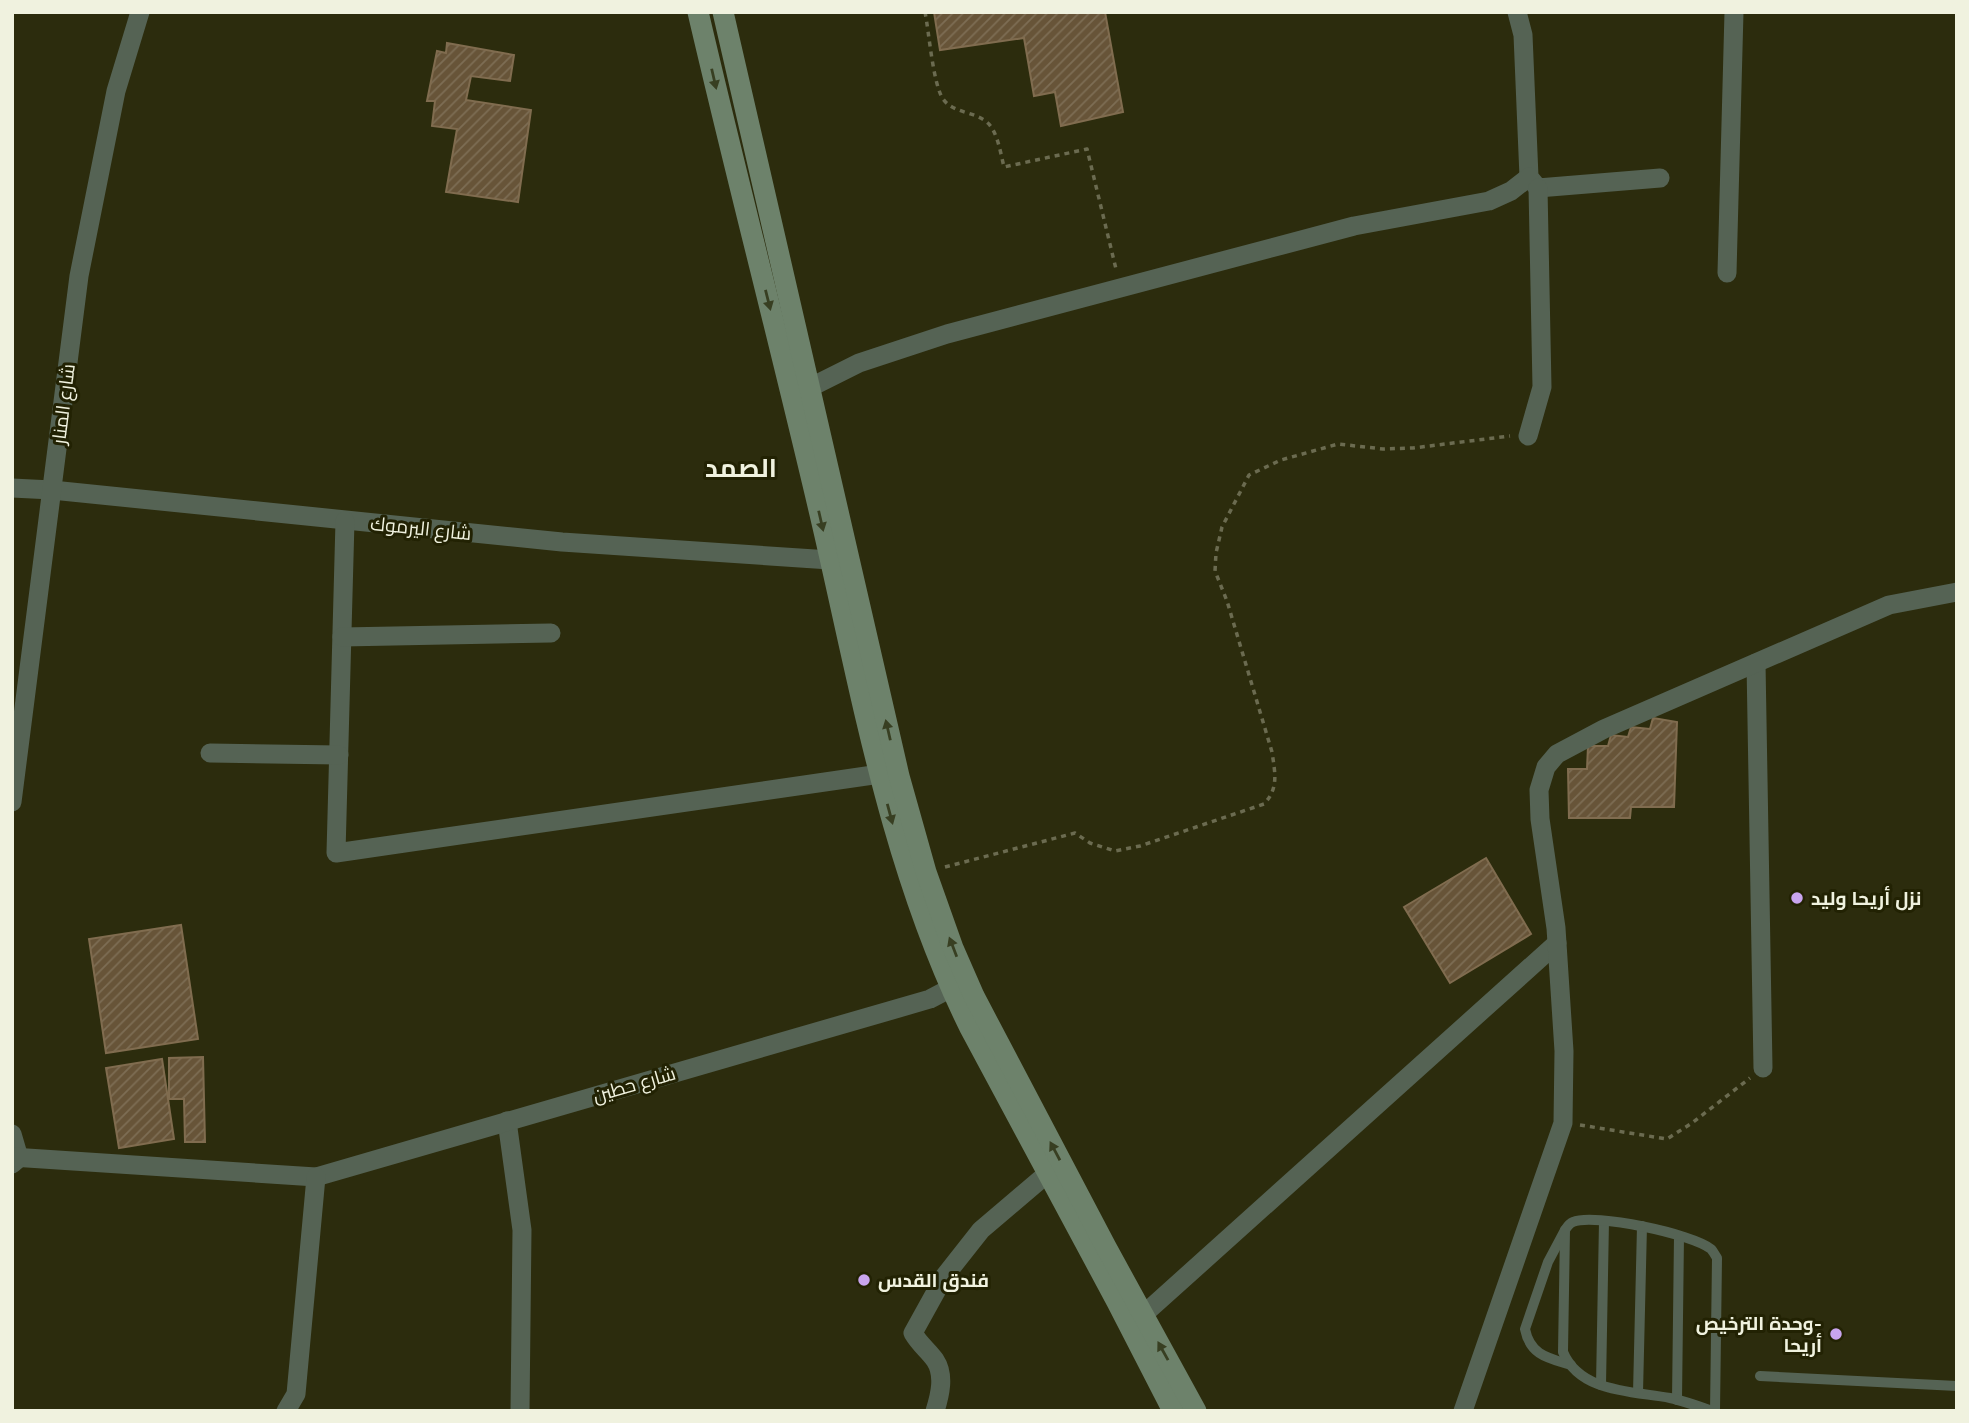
<svg xmlns="http://www.w3.org/2000/svg" width="1969" height="1423" font-family="'Nunito Sans',Cairo,sans-serif">
<style>
.building{fill:url(#building-hatch);stroke:#806c4f;stroke-width:2}
.lines{fill:none;stroke-linecap:round;stroke-linejoin:round}
.path{stroke:#6b6b50;stroke-width:3.5;stroke-dasharray:5 5;stroke-linecap:butt}
.lane{stroke:#556354;stroke-width:10}
.street{stroke:#556354;stroke-width:19}
.secondary{stroke:#6d826b;stroke-width:21}
.oneway{fill:#383f22}
.poi-dot{fill:#c9a5ee;stroke:#222203;stroke-width:2.5}
.labels{text-anchor:middle;stroke-width:6;stroke-linejoin:round;paint-order:stroke}
.street-label{font-size:19px;fill:#f0f2df;stroke:#222203}
.poi-label{font-size:19px;font-weight:bold;fill:#f0f2df;stroke:#222203;text-anchor:start}
.district-label{font-size:26px;font-weight:bold;fill:#f0f2df;stroke:#222203}
</style>
<defs>
<pattern id="building-hatch" width="6" height="6" patternUnits="userSpaceOnUse" patternTransform="scale(1.75)"><rect width="6" height="6" fill="#675438"/><path d="M-1 1l2-2M0 6l6-6M5 7l2-2" fill="none" stroke="#7d6d54"/></pattern>
</defs>
<rect width="100%" height="100%" fill="#2c2c0d"/>
<g class="building">
<polygon points="934,12 1105,12 1123,112 1061,126 1055,92 1034,96 1024,38 940,50"/>
<polygon points="447,43 514,55 510,81 471,76 466,100 531,110 518,202 446,192 457,129 432,126 435,101 427,101 437,51 446,53"/>
<polygon points="1653,718 1677,722 1674,807 1631,807 1630,818 1569,818 1568,769 1587,769 1588,746 1608,746 1611,735 1628,737 1631,727 1650,729"/>
<polygon points="1486,858 1531,934 1450,983 1404,907"/>
<polygon points="181,925 198,1039 106,1053 89,939"/>
<polygon points="203,1057 205,1142 185,1142 184,1099 169,1099 169,1058"/>
<polygon points="162,1059 174,1139 119,1148 106,1068"/>
</g>
<g class="lines">
<g class="path">
<path d="M925,12C929,32 933,84 943,99C955,116 983,110 993,130C999,141 1001,155 1004,167L1087,149L1116,269"/>
<path d="M945,867L1075,833L1090,843L1115,851L1140,846L1264,804C1279,788 1275,773 1272,752L1227,601L1215,571L1216,553L1222,527L1249,475L1281,460L1338,444L1383,449L1413,448L1510,436"/>
<polyline points="1580,1125 1667,1139 1692,1123 1750,1078"/>
</g>
<g class="lane">
<path d="M1565,1230L1548,1262L1525,1329C1530,1355 1548,1358 1571,1365"/>
<polyline points="1760,1376 1957,1386"/>
<polyline points="1601,1385 1604,1221"/>
<polyline points="1638,1393 1642,1226"/>
<polyline points="1677,1400 1679,1236"/>
<path d="M1712,1411C1698,1406 1684,1401 1670,1398C1633,1391 1580,1393 1563,1352L1565,1230C1567,1227 1570,1223 1573,1222C1594,1213 1693,1234 1711,1249C1713,1251 1715,1255 1717,1258L1715,1411"/>
</g>
<g class="street">
<polyline points="1517,12 1523,35 1529,177 1538,188 1660,178"/>
<polyline points="1727,273 1734,12"/>
<polyline points="809,388 859,363 947,334 1354,226 1489,201 1511,191 1529,177"/>
<polyline points="1528,436 1542,387 1538,188"/>
<polyline points="12,488 52,490 562,542 830,560"/>
<polyline points="345,521 336,853 880,774"/>
<polyline points="342,637 551,633"/>
<polyline points="1756,663 1763,1068"/>
<polyline points="210,753 339,755"/>
<polyline points="12,802 79,276 116,91 140,12"/>
<polyline points="507,1121 522,1230 520,1411"/>
<polyline points="12,1134 19,1158 12,1164"/>
<polyline points="12,1157 316,1177 930,999 951,988"/>
<polyline points="1143,1315 1557,943"/>
<polyline points="286,1411 296,1394 316,1177"/>
<path d="M935,1411C940,1395 945,1375 935,1360C928,1350 920,1345 913,1333L944,1277L981,1230L1048,1173"/>
<polyline points="1463,1411 1563,1123 1564,1051 1556,928 1540,819 1539,790 1546,767 1557,754 1604,729 1889,605 1957,592"/>
</g>
<g class="secondary">
<path d="M698,12C738,184 783,355 823,527C862,696 892,871 970,1028L1117,1302L1173,1411"/>
<polyline points="723,12 899,776 926,872 953,948 974,996 1106,1247 1196,1411"/>
</g>
</g>
<defs><path id="oneway-solid" d="M-6-.8H1V-3.2L6.5 0L1 3.2V.8H-6Z" transform="scale(1.75)"/></defs>
<g class="oneway">
<use href="#oneway-solid" transform="translate(714 79) rotate(77)"/>
<use href="#oneway-solid" transform="translate(768 300) rotate(76)"/>
<use href="#oneway-solid" transform="translate(821 521) rotate(77)"/>
<use href="#oneway-solid" transform="translate(888 730) rotate(-103)"/>
<use href="#oneway-solid" transform="translate(890 814) rotate(75)"/>
<use href="#oneway-solid" transform="translate(953 947) rotate(-111)"/>
<use href="#oneway-solid" transform="translate(1055 1151) rotate(-118)"/>
<use href="#oneway-solid" transform="translate(1163 1351) rotate(-119)"/>
</g>
<g class="poi-dot">
<circle cx="1797" cy="898" r="7"/>
<circle cx="864" cy="1280" r="7"/>
<circle cx="1836" cy="1334" r="7"/>
</g>
<g class="labels">
<g class="street-label">
<text transform="translate(63 404) rotate(-83)" y="7">شارع المنار</text>
<text transform="translate(421 528) rotate(6)" y="7">شارع اليرموك</text>
<text transform="translate(634 1084) rotate(-16)" y="7">شارع حطين</text>
</g>
<g class="poi-label">
<text x="1811" y="905">نزل أريحا وليد</text>
<text x="878" y="1287">فندق القدس</text>
<text x="1822" y="1330" text-anchor="end">وحدة الترخيص-<tspan x="1822" dy="22">أريحا</tspan></text>
</g>
<g class="district-label">
<text x="741" y="477">الصمد</text>
</g>
</g>
<rect width="1969" height="1423" fill="none" stroke="#f0f2df" stroke-width="28"/>
</svg>
